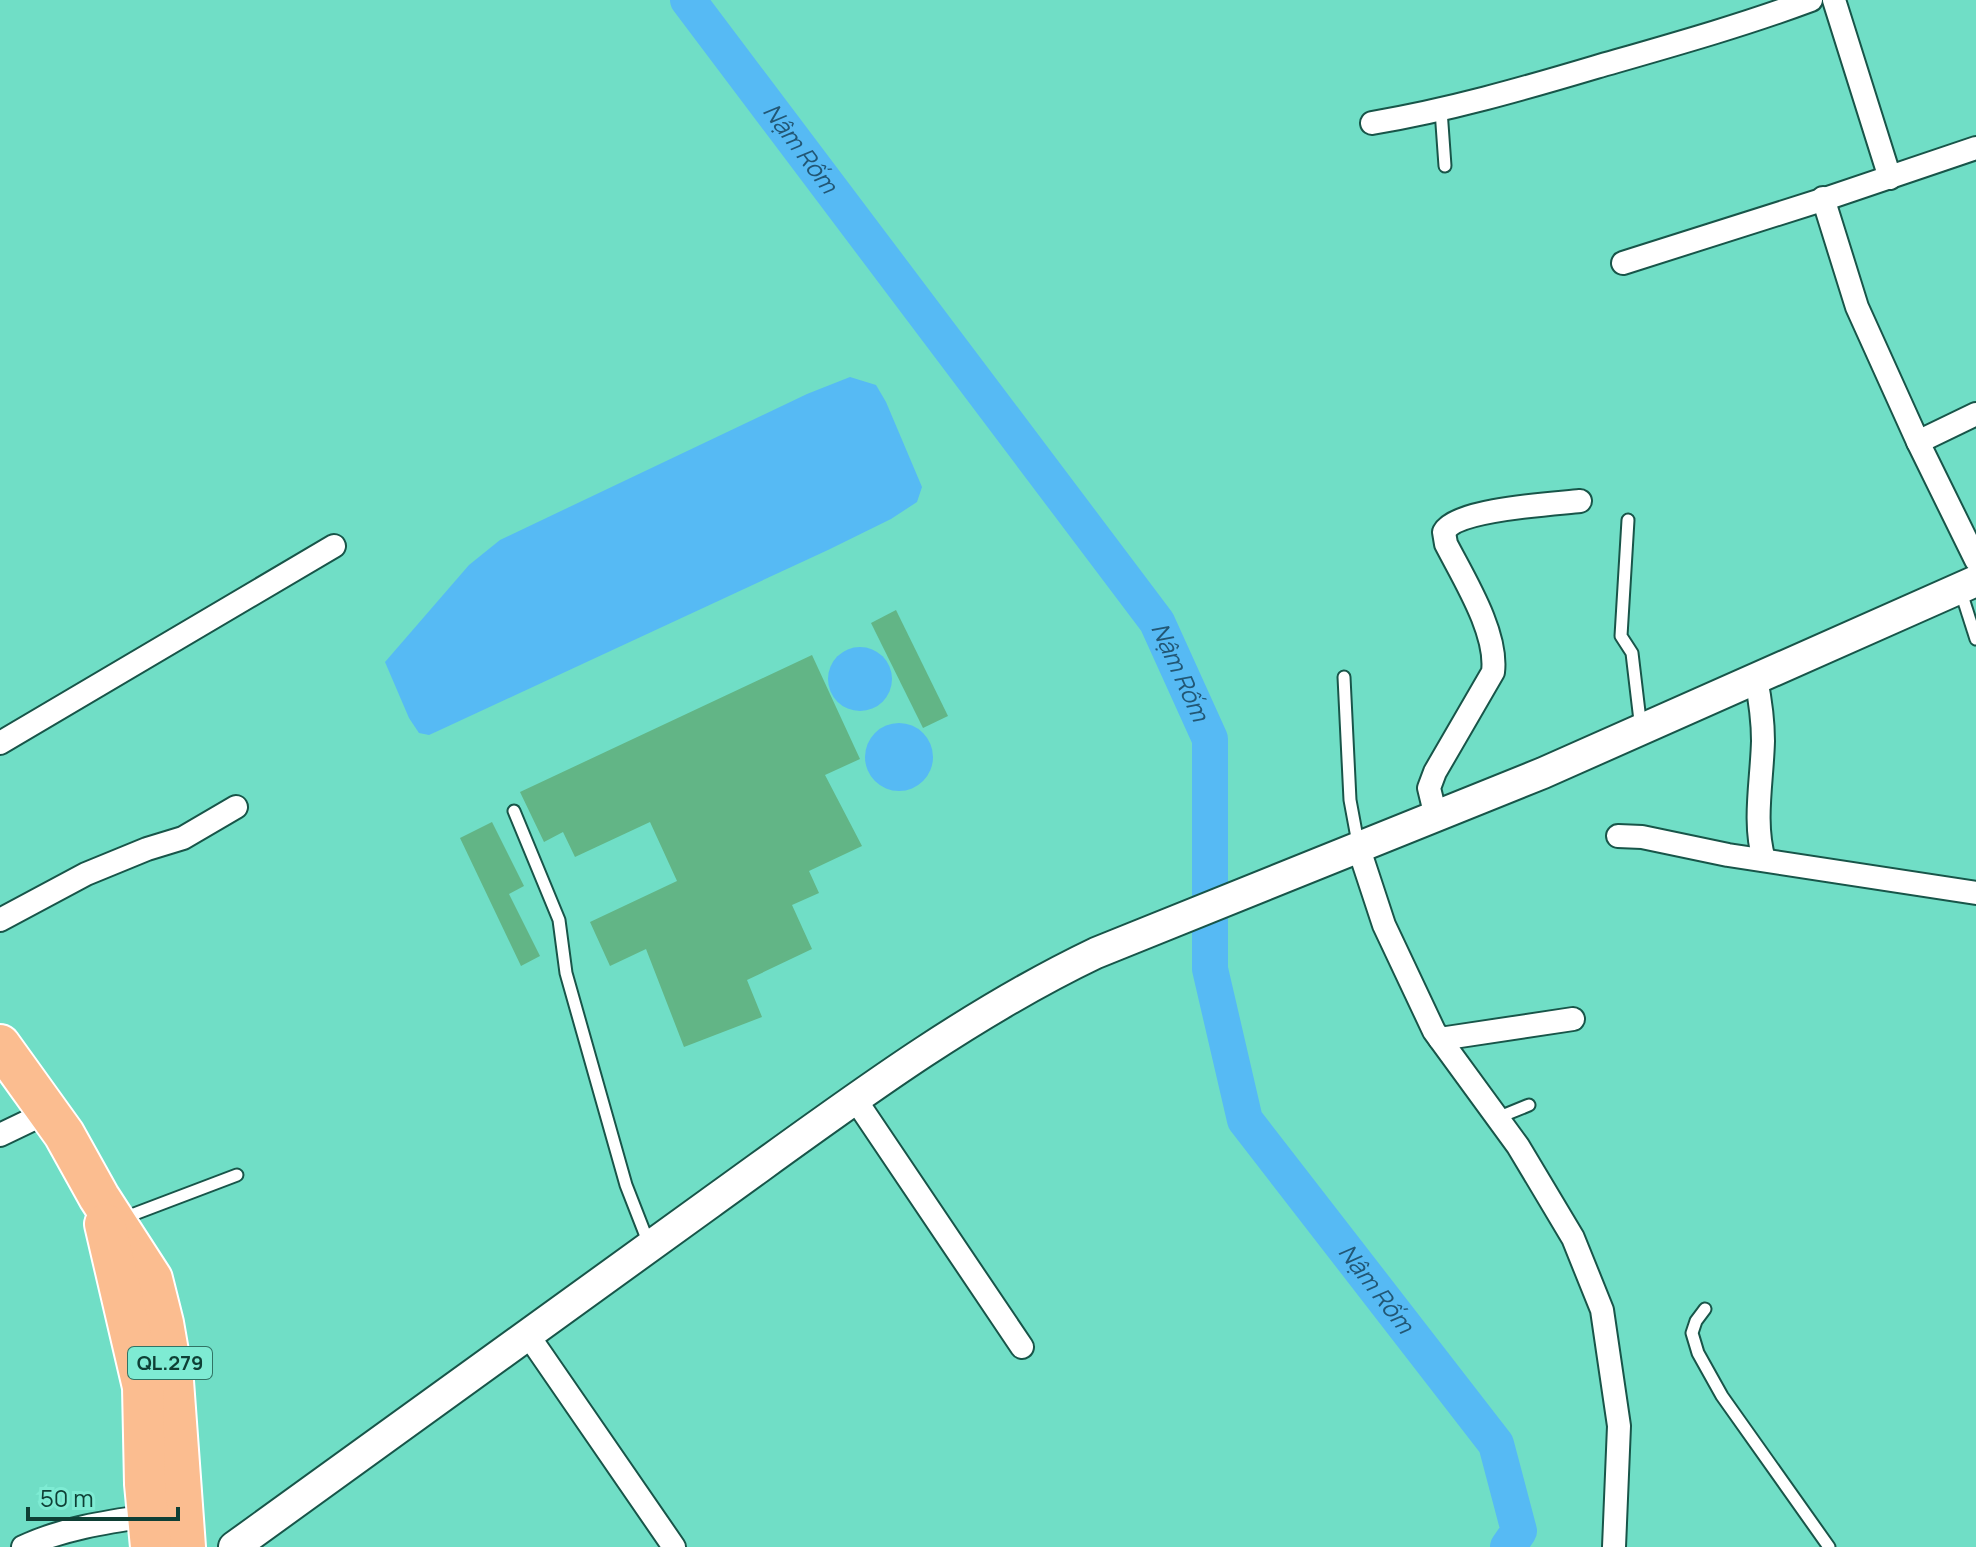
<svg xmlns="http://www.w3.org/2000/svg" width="1976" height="1547" font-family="Manrope,sans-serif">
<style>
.water{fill:#56baf4}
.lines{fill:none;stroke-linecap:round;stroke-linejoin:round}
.river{stroke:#56baf4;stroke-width:36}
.building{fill:#62b586}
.lane-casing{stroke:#185549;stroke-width:15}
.street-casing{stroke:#185549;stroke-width:26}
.secondary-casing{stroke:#185549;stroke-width:34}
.highway-casing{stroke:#fff;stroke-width:44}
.lane{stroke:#fff;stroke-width:11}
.street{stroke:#fff;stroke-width:22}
.secondary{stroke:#fff;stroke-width:30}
.highway{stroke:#fbbd90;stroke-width:40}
.labels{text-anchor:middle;stroke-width:6;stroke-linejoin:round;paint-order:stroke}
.shield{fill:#7eebd3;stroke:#307364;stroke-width:2}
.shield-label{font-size:20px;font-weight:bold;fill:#0e3f35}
.water-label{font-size:24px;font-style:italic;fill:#225775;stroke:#7eebd3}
</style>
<rect width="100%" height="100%" fill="#70dec6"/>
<g class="water">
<polygon points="850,377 876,385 886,402 922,487 917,502 891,519 828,550 440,730 429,735 419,733 409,718 385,662 469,565 500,540 807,394"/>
<circle cx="860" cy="679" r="32"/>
<circle cx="899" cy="757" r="34"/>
</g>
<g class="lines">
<path class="river" id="s1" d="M688,0L1157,622L1210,739V969L1245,1120L1496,1444L1519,1531L1508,1547"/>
</g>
<g class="building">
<polygon points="896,610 948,716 923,728 871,623"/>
<polygon points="812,655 860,759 825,775 862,846 809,871 819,893 792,905 812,949 747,980 762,1017 684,1047 646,949 610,966 590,922 677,881 650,822 575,857 563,832 544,842 520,792"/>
<polygon points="492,822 524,886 509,894 540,956 521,966 460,838"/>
</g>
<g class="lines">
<defs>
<g id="lane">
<polyline points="1441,110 1445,166"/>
<polyline points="1628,520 1621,636 1632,653 1641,729"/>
<polyline points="1960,589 1976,639"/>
<polyline points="1344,677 1350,800 1358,843"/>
<polyline points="514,811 559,920 566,973 626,1185 649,1244"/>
<polyline points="1497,1118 1529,1105"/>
<polyline points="121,1219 237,1175"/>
<polyline points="1705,1309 1696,1321 1692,1333 1698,1353 1722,1396 1829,1547"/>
</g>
<g id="street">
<polyline points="1834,0 1890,178"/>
<path d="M1372,123C1449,110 1522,89 1596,67C1669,46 1741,26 1811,0"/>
<polyline points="1823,198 1857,307 1918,442 1976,560"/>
<polyline points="1623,263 1828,198 1976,148"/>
<polyline points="1918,442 1976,414"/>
<path d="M1756,679C1760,699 1763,720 1763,741C1762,781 1753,822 1764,860"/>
<polyline points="0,743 334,546"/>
<path d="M1436,817L1429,788L1435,772L1493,672C1498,633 1464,579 1446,544L1444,532C1456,509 1553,504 1580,501"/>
<polyline points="1618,836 1642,837 1728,855 1976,893"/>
<polyline points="1359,849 1384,925 1434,1031 1518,1146 1573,1238 1602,1310 1619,1426 1614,1547"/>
<polyline points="0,920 86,874 147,849 183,838 236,807"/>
<polyline points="1440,1039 1573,1019"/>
<polyline points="855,1099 1022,1347"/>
<polyline points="0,1135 48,1112"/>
<polyline points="528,1335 674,1547"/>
<path d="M23,1547C61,1529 106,1522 148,1516"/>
</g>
<path id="secondary" d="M234,1547C393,1432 552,1318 710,1203C834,1114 958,1019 1096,953L1543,773L1976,581"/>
<g id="highway">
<polyline points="0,1045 64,1134 99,1197 152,1279 163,1323 173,1381 185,1547"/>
<polyline points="105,1224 143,1387 145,1484 151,1547"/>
</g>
</defs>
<use href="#lane" class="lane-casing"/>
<use href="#street" class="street-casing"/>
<use href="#secondary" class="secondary-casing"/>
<use href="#highway" class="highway-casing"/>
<use href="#lane" class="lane"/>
<use href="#street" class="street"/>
<use href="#secondary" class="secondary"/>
<use href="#highway" class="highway"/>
</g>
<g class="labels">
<rect class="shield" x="128" y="1347" width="84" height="32" rx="6"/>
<g class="shield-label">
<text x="170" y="1370">QL.279</text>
</g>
<g class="water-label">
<text dy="8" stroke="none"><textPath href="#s1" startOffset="186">Nậm Rốm</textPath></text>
<text dy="8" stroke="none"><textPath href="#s1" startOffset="834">Nậm Rốm</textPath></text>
<text dy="8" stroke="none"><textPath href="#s1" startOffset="1506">Nậm Rốm</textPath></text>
</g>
</g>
<path d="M28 1507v12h150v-12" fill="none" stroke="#0e3f35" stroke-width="4"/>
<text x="40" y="1507" font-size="24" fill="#0e3f35" stroke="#7eebd3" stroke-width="6" paint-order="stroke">50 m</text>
</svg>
